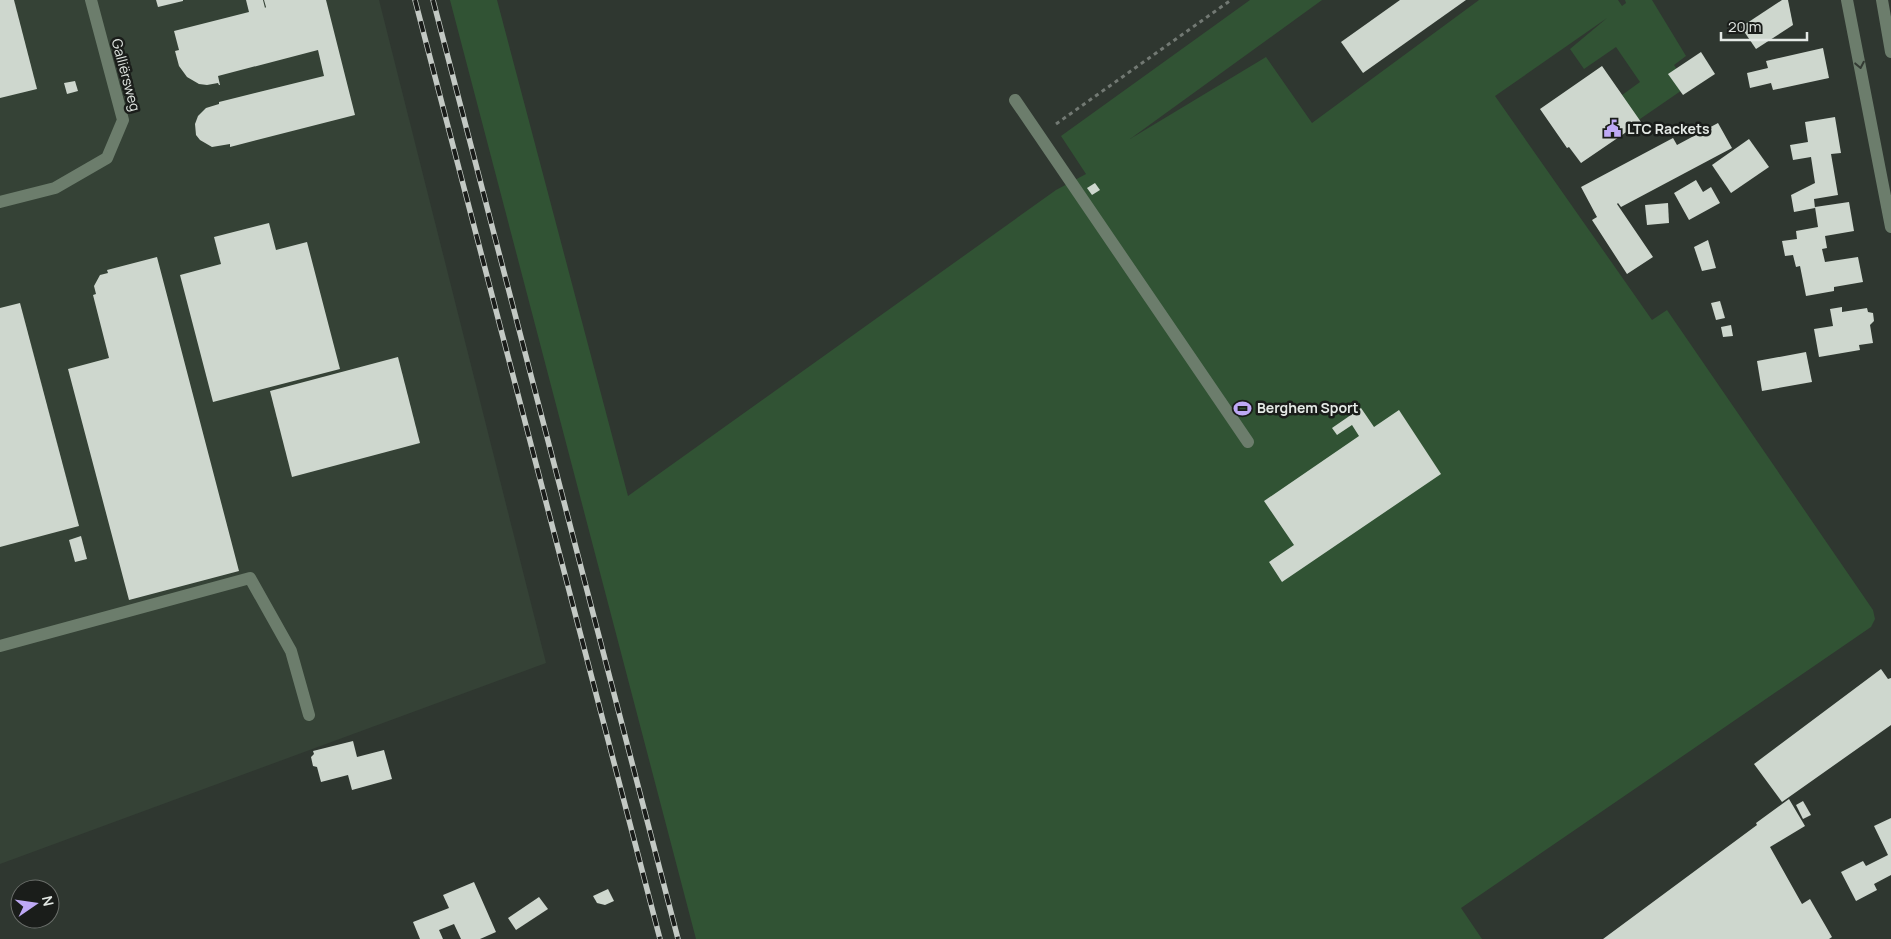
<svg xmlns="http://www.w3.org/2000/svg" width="1891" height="939" font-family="Manrope,sans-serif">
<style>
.built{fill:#354236}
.green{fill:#315334}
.building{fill:#ced7ce}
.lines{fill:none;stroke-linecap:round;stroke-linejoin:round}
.path{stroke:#727973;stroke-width:3;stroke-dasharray:4 4;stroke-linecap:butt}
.minor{stroke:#6c7d6c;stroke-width:12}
.rail-casing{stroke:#c3c9c4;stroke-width:5.5}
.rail{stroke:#1a1d1a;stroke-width:4;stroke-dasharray:11;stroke-linecap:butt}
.oneway{stroke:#333a33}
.labels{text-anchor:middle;stroke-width:5;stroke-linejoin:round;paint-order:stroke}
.street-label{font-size:14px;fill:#e4e9e5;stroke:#1a1d1a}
.poi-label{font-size:14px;font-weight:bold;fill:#e4e9e5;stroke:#1a1d1a;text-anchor:start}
</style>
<rect width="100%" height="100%" fill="#2f3730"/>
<polygon class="built" points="0,0 379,0 546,663 0,864"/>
<polygon class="green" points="450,0 497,0 628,496 1056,190 1086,174 1061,136 1250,0 1322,0 1130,139 1266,57 1312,123 1479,0 1618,0 1622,6 1626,3 1625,0 1652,0 1686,56 1674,65 1688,86 1592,152 1574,130 1640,82 1616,47 1584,69 1570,49 1607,18 1495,96 1652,320 1667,310 1873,610 1875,619 1871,627 1461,908 1482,939 696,939"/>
<g class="building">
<polygon points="0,0 14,0 37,89 0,98"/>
<polygon points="156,0 183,0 183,1 158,7"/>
<polygon points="246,0 263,0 265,8 266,7 264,0 326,0 355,115 230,147 230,144 212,147 200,140 196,135 195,124 198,116 206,108 219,104 219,102 324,76 318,50 218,76 220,85 219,85 218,83 207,85 199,84 187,77 179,66 175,51 179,50 174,31 249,12"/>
<polygon points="1400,0 1466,0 1363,73 1341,42"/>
<polygon points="1782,0 1788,0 1793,25 1756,49 1741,27"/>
<polygon points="1823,48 1829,78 1773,90 1771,83 1750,88 1747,73 1768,68 1766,61"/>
<polygon points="1701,52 1715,74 1683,95 1668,74"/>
<polygon points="1602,66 1641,122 1581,163 1569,147 1567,148 1540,109"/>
<polygon points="75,81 78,91 67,94 64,83"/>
<polygon points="1835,117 1841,153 1831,154 1838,195 1814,199 1815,208 1794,212 1791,195 1815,183 1811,157 1793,160 1790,145 1808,142 1805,122"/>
<polygon points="1718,123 1732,148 1621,207 1618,203 1617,204 1653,257 1627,274 1592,220 1597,217 1581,187 1673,138 1677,145"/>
<polygon points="1749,139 1769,167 1731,193 1712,165"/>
<polygon points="1696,180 1703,192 1711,187 1720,203 1689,220 1674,193"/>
<polygon points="1095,183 1100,190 1092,195 1087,188"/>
<polygon points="1849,202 1854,231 1825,236 1827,248 1822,249 1825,262 1858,257 1863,282 1834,287 1834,291 1806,296 1800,266 1796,267 1793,255 1785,256 1782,241 1797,239 1796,231 1818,227 1815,207"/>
<polygon points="1668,203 1669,223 1647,225 1645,205"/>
<polygon points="269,223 276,250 307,242 340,369 213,402 180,275 221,264 214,237"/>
<polygon points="1708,240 1716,268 1702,271 1694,247"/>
<polygon points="157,257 239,571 129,600 68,369 109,358 93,295 96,294 94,286 100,275 108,273 107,270"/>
<polygon points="1720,301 1725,318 1716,320 1711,303"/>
<polygon points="20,303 79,526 0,547 0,308"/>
<polygon points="1842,307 1842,312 1867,308 1868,312 1873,313 1874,321 1870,325 1873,343 1859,345 1860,350 1819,357 1814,329 1833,326 1830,309"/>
<polygon points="1731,325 1733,336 1723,337 1721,327"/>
<polygon points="1806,352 1812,382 1762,391 1757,361"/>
<polygon points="398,357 420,443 292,477 270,391"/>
<polygon points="1361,408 1374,427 1399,410 1441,474 1282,582 1269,562 1294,545 1264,501 1359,436 1352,425 1337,435 1332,428"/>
<polygon points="81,536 87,559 75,562 69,540"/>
<polygon points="1881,669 1888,679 1891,678 1891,725 1782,802 1754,764"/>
<polygon points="353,741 357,757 384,750 392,779 352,790 348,775 321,782 317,767 313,766 311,757 314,754 313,751"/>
<polygon points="1789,799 1805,826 1770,847 1802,904 1810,899 1832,937 1829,939 1603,939 1757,825 1756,823"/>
<polygon points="1803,801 1811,815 1803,819 1796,805"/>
<polygon points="1891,818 1891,875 1874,884 1877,890 1856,901 1841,872 1863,861 1866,866 1888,855 1874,826"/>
<polygon points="474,882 496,932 480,939 461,939 454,924 439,930 443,939 420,939 413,922 449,908 443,895"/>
<polygon points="608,889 614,901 605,905 597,903 593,896"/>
<polygon points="539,897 548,909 516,930 508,918"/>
</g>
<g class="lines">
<polyline class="path" points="1056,124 1231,0"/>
<g class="minor">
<polyline points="1847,0 1891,227"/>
<polyline points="1882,0 1891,52"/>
<polyline points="1015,100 1248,442"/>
<polyline points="0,202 55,188 107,158 123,120 91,0"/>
<polyline points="0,646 250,578 291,651 309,715"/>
</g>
<defs>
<g id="rail">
<polyline points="415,0 660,939"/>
<polyline points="433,0 678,939"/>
</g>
</defs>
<use href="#rail" class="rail-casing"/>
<use href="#rail" class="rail"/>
</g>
<defs><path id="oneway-chevron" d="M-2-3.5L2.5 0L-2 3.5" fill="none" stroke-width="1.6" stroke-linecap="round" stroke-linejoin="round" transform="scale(1.25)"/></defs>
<use class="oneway" href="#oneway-chevron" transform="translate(1860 65) rotate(79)"/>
<defs>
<symbol id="civic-bare" viewBox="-9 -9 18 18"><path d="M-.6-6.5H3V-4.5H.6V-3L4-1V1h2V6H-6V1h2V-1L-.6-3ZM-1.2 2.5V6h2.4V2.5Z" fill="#bea9f5" stroke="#1a1d1a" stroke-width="2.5" paint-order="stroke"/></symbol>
<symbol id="stadium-bare" viewBox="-9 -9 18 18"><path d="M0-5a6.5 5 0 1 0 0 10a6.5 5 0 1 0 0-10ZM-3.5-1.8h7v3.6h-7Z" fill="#bea9f5" stroke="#1a1d1a" stroke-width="2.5" paint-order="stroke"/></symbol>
</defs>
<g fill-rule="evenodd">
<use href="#civic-bare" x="1600" y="116" width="25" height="25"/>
<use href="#stadium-bare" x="1230" y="396" width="25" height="25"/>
</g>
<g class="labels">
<g class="street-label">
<text transform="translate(126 75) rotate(75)" y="5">Galliërsweg</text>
</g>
<g class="poi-label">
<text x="1627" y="134">LTC Rackets</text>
<text x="1257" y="413">Berghem Sport</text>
</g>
</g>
<g transform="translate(35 904) rotate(77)"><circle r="24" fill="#1a1d1a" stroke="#6b6f6b"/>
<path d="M0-4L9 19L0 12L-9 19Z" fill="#bea9f5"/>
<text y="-8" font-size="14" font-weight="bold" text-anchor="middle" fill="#e4e9e5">N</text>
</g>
<path d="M1721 32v8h86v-8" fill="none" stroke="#e4e9e5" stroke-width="2.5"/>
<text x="1728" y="32" font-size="15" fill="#e4e9e5" stroke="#1a1d1a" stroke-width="4" paint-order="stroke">20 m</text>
</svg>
